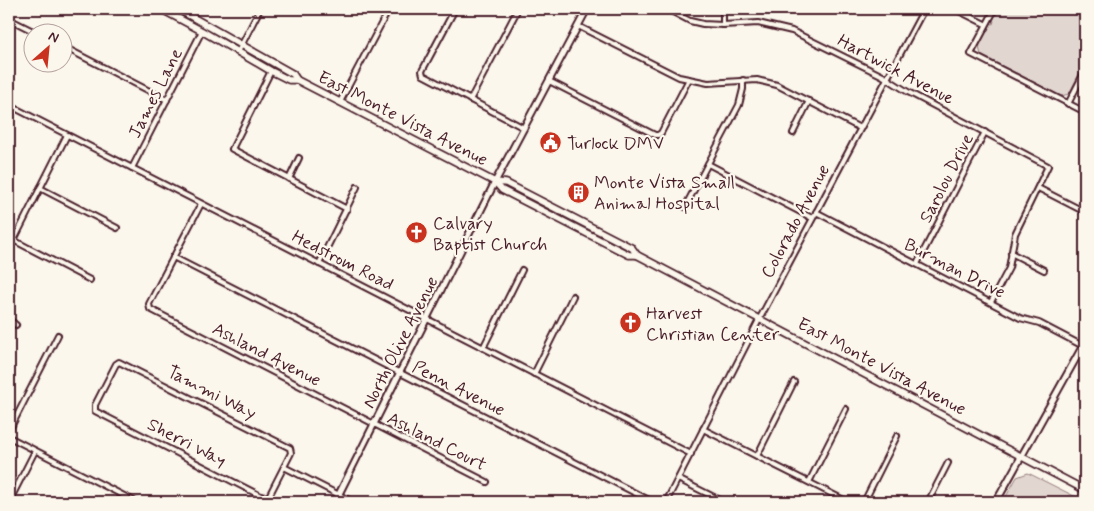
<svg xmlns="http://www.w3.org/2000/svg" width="1094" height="511" font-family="Mynerve,sans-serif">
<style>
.green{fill:#e2d7d0;stroke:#967b7e}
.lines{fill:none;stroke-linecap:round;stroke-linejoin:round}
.minor-casing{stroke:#4a1f2b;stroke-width:8}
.tertiary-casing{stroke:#4a1f2b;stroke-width:9}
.secondary-casing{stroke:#4a1f2b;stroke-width:9}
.minor{stroke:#fbf7ec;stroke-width:4}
.tertiary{stroke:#fbf7ec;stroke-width:5}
.secondary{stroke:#fbf7ec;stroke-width:5.5}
.labels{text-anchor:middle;stroke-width:4.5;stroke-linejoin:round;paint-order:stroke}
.street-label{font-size:18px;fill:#4a1f2b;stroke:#fbf7ec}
.poi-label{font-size:18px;fill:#4a1f2b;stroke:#fbf7ec;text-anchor:start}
</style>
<rect width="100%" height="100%" fill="#fbf7ec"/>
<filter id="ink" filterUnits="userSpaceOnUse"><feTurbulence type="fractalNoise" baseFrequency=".02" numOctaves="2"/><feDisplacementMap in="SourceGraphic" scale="10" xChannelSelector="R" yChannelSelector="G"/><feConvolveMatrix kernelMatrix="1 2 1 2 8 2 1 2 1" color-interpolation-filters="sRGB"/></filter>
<g filter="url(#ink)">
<g class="green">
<polygon points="999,9 1068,9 1085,18 1085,62 1069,94 1061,96 981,55 979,47 990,23 993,24 994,21 992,20"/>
<polygon points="1028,473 1078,498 1085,502 1003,502 1017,477"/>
</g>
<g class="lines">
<defs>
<g id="minor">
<polyline points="455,9 422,71 423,75 524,128"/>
<polyline points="667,9 690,21 703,24 723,25 758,23 792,31 883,76 908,92 1048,166 1015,234 1009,268 991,302"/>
<polyline points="723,9 723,25"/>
<polyline points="955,9 985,24"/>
<polyline points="995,9 971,54 1085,112"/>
<polyline points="1076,9 1085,14"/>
<polyline points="9,19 35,32"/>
<polyline points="578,26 679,77 708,83 757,80 777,85 860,128"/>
<polyline points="62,46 167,100"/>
<polyline points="238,52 260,9"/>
<polyline points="271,71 232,149 347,209"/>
<polyline points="549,81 655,135 658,135 661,133 689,79"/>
<polyline points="470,100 518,9"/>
<polyline points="340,102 389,9"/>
<polyline points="1068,104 1085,71"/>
<polyline points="9,105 691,454"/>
<polyline points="793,133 809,101"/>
<polyline points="67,135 14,240 17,242 90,280"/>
<polyline points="708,164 812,218"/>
<polyline points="132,168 202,31"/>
<polyline points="289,179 299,158"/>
<polyline points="40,188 117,228"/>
<polyline points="1038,188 1085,212"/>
<polyline points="201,204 149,304 150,309 487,482"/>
<polyline points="685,207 739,105 743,89 743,80"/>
<polyline points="816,212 1020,318 1039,323 1083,346"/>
<polyline points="1011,253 1044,270"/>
<polyline points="173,257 653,502"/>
<polyline points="319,264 357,187"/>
<polyline points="917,264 985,132"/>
<polyline points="9,319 16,325"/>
<polyline points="483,348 522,270"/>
<polygon points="119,362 290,448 291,453 269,496 263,497 95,411 95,405 116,364"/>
<polyline points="534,374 573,296"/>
<polyline points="703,429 848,502"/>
<polyline points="9,431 58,335"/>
<polyline points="9,437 136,502"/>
<polyline points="757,456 794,382"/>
<polyline points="284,467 353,502"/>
<polyline points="678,479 724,502"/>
<polyline points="809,482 846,409"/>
<polyline points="9,502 35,451"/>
<polyline points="666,502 760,318 924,9"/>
<polyline points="864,502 897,436"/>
<polyline points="928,502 948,463"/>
</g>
<g id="tertiary">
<polyline points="335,502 495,182 587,9"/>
<polyline points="996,502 1085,342"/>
</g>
<g id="secondary">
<polyline points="161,9 202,31 271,71 289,80 297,80"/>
<polyline points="178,9 293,74 297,80 495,182 506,183 632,248 637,255 1085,490"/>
<polyline points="495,182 502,190 629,255 637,255"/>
</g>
</defs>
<use href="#minor" class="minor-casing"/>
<use href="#tertiary" class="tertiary-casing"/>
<use href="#secondary" class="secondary-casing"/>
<use href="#minor" class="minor"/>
<use href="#tertiary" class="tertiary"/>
<use href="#secondary" class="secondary"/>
</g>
</g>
<defs>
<symbol id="civic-disc" viewBox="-11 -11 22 22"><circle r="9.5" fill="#c8321e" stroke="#fbf7ec"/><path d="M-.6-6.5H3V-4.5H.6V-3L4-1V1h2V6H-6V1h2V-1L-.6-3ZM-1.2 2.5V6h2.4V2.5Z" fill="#fff"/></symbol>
<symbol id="building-disc" viewBox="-11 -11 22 22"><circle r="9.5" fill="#c8321e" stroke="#fbf7ec"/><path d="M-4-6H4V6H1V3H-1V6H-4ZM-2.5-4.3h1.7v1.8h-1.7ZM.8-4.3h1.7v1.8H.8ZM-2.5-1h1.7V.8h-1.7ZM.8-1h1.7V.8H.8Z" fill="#fff"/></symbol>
<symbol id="church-disc" viewBox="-11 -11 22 22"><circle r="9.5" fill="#c8321e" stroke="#fbf7ec"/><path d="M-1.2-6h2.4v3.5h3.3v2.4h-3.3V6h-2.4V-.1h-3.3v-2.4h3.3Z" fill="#fff"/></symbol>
</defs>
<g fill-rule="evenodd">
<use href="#civic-disc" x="538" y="130" width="25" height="25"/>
<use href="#building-disc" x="566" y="180" width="25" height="25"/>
<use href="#church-disc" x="404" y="220" width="25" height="25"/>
<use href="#church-disc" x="618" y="310" width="25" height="25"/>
</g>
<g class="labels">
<g class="street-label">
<text transform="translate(896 69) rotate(28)" y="6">Hartwick Avenue</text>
<text transform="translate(155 93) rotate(-63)" y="6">James Lane</text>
<text transform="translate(403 118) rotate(27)" y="6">East Monte Vista Avenue</text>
<text transform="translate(946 178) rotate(-63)" y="6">Sarolou Drive</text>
<text transform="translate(795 221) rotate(-62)" y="6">Colorado Avenue</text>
<text transform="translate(343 260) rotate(27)" y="6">Hedstrom Road</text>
<text transform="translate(955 268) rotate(27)" y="6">Burman Drive</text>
<text transform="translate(400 342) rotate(-63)" y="6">North Olive Avenue</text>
<text transform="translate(267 354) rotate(27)" y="6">Ashland Avenue</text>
<text transform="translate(882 366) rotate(28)" y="6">East Monte Vista Avenue</text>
<text transform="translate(459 388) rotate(27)" y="6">Penn Avenue</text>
<text transform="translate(212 392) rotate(27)" y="6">Tammi Way</text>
<text transform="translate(437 441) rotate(27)" y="6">Ashland Court</text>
<text transform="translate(187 442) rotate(27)" y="6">Sherri Way</text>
</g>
<g class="poi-label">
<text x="567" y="149">Turlock DMV</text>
<text x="594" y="188">Monte Vista Small<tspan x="594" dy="21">Animal Hospital</tspan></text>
<text x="433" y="229">Calvary<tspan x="433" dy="21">Baptist Church</tspan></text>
<text x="646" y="319">Harvest<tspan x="646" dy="21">Christian Center</tspan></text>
</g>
</g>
<rect width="1094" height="511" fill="none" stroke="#fbf7ec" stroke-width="30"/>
<rect x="15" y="15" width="1064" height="481" fill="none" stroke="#4a1f2b" stroke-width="2" filter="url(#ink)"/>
<g transform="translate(48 48) rotate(27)"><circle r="24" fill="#fbf7ec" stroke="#b4a19f"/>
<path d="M0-4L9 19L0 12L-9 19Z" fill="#c8321e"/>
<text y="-8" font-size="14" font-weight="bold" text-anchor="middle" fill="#4a1f2b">N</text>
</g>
</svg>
